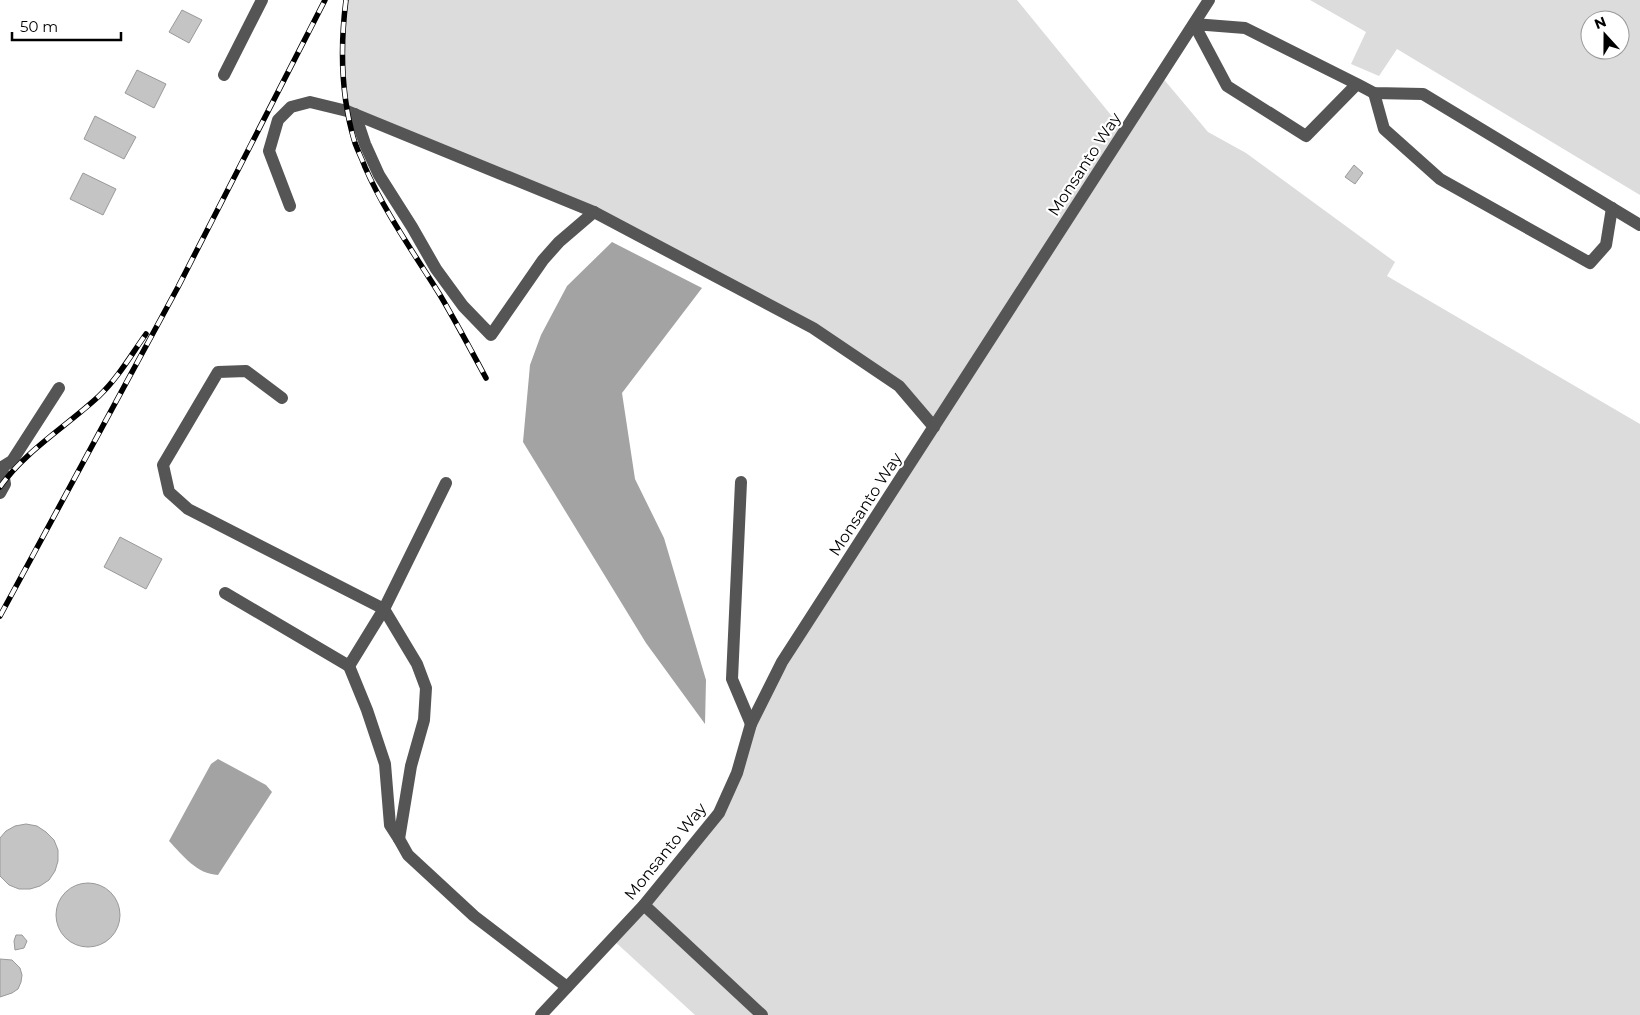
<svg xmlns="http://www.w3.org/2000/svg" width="1640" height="1015" font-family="Montserrat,sans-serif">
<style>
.green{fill:#dcdcdc;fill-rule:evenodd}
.water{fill:#a3a3a3}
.building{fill:#c4c4c4;stroke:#999}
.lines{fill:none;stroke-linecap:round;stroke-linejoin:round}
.minor{stroke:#555;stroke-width:12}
.rail-casing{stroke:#000;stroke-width:5.5}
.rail{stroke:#fff;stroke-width:4;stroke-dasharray:11;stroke-linecap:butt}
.labels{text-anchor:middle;stroke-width:4.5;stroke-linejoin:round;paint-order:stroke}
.street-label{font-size:16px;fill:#000;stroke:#fff}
</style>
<rect width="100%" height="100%" fill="#fff"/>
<g class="green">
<path d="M346,0H1017L1124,131L1161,76L1208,132L1246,153L1395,262L1387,276L1640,424V1015H695L612,939L719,813L751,724L934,427L899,386L813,328L594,212L347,111C343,72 341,39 346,0Z"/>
<path d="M1310,0H1640V195L1397,49L1379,76L1351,64L1366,32ZM1590,20H1620V50H1590Z"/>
</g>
<g class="water">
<polygon points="612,242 702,288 622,393 635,479 664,538 706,680 705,724 646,643 523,442 530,365 541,335 567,286"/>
<path d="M218,759L266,785L272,792L218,875C197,874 183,856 169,841L211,764Z"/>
</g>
<g class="building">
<polygon points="182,10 202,20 189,43 169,32"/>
<polygon points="137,70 166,84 154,108 125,93"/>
<polygon points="95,116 136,137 124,159 84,139"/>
<polygon points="1354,165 1363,173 1355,184 1345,177"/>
<polygon points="83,173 116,189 103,215 70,199"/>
<polygon points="120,537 162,559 146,589 104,567"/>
<polygon points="26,824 37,826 46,832 54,840 58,850 58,861 55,871 49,880 40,886 30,889 19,889 9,885 0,876 0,838 6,831 15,826"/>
<circle cx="88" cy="915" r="32"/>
<polygon points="16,935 22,935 27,941 24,948 15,950 14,941"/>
<polygon points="0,959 12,960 20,968 22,975 21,982 18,989 12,993 0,997"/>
</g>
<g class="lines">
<g class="minor">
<polyline points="224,75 262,0"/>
<polyline points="1357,84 1306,136 1227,86 1194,24 1245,28 1357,84 1374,93 1423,94 1640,225"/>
<polyline points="1374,93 1384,129 1440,179 1590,263 1606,245 1612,208"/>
<polyline points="355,114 365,144 379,175 412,227 436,269 463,306 491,335 543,260 559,242 594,212"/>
<polyline points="290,206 269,151 278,120 291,107 310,102 347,111 594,212 813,328 899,386 934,427"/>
<polyline points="282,398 246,371 218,372 163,465 169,492 188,509 384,609 417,664 426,688 424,720 411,766 399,839 390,825 385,764 367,710 349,666"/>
<polyline points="0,467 2,467 12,461 59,388"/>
<polyline points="741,482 732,679 751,724"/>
<polyline points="0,493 5,484 2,467"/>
<polyline points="225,593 349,666 384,609 446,483"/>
<polyline points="399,839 408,855 474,916 567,987"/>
<polyline points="644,905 762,1015"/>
<polyline points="541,1015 644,905 719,813 737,773 751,724 782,662 1209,0"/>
</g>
<defs>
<g id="rail">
<path d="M346,0C340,47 341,97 355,143C358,151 362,159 365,167C385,213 414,253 440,295C456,322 471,350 486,378"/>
<path d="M0,487C25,451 68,425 99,396C118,378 131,355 146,334"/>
<polyline points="0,616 178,287 325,0"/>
</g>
</defs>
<use href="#rail" class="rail-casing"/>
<use href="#rail" class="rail"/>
</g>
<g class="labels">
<g class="street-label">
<text transform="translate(1084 164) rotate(-57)" y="6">Monsanto Way</text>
<text transform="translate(865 504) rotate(-57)" y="6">Monsanto Way</text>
<text transform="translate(665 851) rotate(-51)" y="6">Monsanto Way</text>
</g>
</g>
<g transform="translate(1605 35) rotate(339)"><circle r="24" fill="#ffffff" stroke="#999999"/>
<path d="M0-4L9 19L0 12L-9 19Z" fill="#000000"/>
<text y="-8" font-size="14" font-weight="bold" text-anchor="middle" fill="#000000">N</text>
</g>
<path d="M12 32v8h109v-8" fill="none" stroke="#000000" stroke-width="2.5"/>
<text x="20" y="32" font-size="15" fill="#000000" stroke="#ffffff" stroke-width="4" paint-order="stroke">50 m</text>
</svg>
